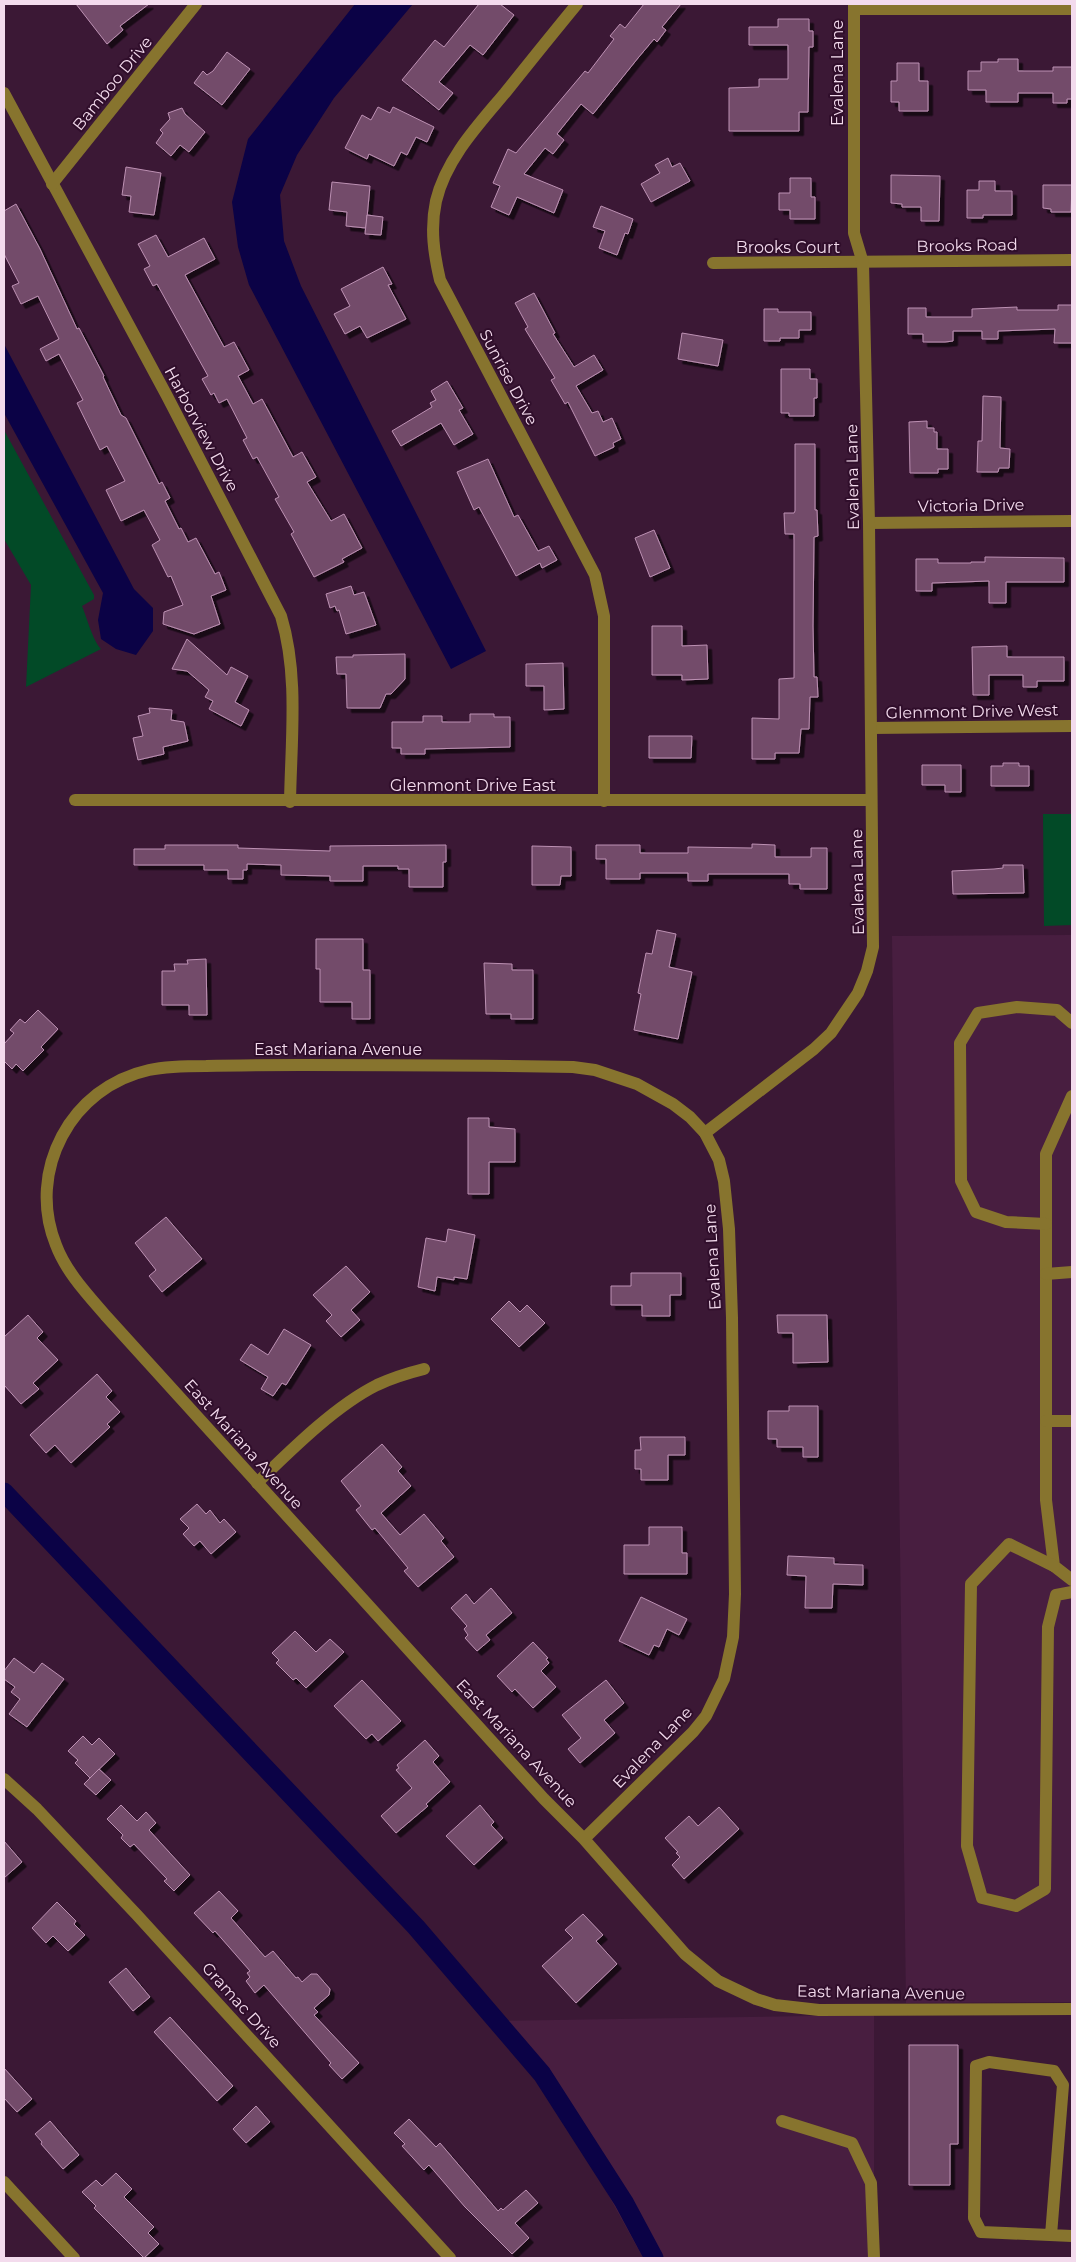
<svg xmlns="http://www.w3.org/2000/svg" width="1076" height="2262" font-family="Montserrat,sans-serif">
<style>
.built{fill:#481e40}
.green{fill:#024a27}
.water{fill:#0b0246}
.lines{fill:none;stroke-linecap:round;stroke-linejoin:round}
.canal{stroke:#0b0246;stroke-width:19}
.building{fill:#734b6b;stroke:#bd91b3;filter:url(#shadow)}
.minor{stroke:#87742e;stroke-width:12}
.labels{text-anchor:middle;stroke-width:4;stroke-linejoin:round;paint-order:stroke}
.street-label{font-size:16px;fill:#f3dbed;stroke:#300e2b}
</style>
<defs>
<filter id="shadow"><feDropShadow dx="4.5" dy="4.5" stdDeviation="0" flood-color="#0009"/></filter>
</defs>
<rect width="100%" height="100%" fill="#3b1835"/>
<g class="built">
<polygon points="1072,935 1072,2002 906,2003 892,936"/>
<polygon points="874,2015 874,2258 643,2258 594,2169 509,2040 491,2021"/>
</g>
<g class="green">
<path d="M4,430L94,595V599L82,606C87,618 93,641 101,649L26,687L31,585L4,539Z"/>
<polygon points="1043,814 1072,814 1072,925 1044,926"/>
</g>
<g class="water">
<polygon points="355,4 413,4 334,98 297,155 280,195 284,241 301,286 486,651 451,669 249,285 238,247 232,202 248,139"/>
<polygon points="4,344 134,589 153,608 153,631 136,655 116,649 101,639 98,620 103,593 4,413"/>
</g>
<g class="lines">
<polyline class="canal" points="4,1492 416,1927 542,2074 624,2202 654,2258"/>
</g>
<g class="building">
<polygon points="76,4 149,4 120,26 123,30 107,44"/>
<polygon points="479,4 500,4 514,15 483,55 470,45 439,82 453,93 439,110 402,80 435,40 444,47"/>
<polygon points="644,4 681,4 662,27 666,30 657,42 654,39 638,58 593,114 581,104 557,134 564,140 553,154 545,148 524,174 563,190 554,213 517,197 509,215 491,207 500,186 493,183 508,149 516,153 585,71 588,73 614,39 610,36 620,24 625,28"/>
<polygon points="778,19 809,19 809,31 813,31 813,47 809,47 808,112 799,112 799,131 729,131 729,88 759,87 759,79 788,79 788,45 749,45 749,27 778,27"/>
<polygon points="227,52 250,69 222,105 194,83 203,71 207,75 213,71"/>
<polygon points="998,59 1018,59 1018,71 1053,71 1053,67 1072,67 1072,99 1067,99 1067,103 1053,103 1053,93 1018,93 1018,102 986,102 986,90 968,90 968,71 981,71 981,62 998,62"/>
<polygon points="897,63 919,63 919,81 928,81 928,111 899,111 899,102 891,102 891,81 897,81"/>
<polygon points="378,107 390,113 393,107 434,127 427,142 416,137 407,155 401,152 394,166 369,154 367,159 345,148 362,115 371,120"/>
<polygon points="182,108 185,114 205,132 189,152 180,145 171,156 156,143 163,133 160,130 170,119 168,113"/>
<polygon points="668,158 672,167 680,163 690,181 651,202 641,184 660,173 655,165"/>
<polygon points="126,167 161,173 154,215 129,212 131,196 122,195"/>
<polygon points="891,175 940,176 939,221 921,221 921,207 902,207 902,204 891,203"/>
<polygon points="790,178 811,178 811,197 815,197 815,219 790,219 790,210 779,210 779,193 790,193"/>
<polygon points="979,181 995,181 995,191 1012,191 1012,215 983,215 983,218 967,218 967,190 979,190"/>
<polygon points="332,182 370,186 366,228 346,226 347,212 329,210"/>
<polygon points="1043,185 1072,185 1071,212 1051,212 1051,209 1043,208"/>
<polygon points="16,204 40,249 77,329 79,328 104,376 103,377 121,415 126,418 159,484 162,482 170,498 165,501 179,529 181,528 188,542 196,538 215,574 219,572 226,590 211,596 220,624 194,634 163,624 164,612 183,605 171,576 168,577 152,545 160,540 144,510 121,521 106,490 125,481 107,446 100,450 77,403 83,400 59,354 46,361 40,349 59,339 38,296 21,304 12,286 19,283 4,254 4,211"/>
<polygon points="601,206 633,219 628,234 625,233 617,255 599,248 605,231 593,227"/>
<polygon points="367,215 383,217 381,235 365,234"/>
<polygon points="156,235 168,257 204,238 215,259 185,275 224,347 234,342 249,370 238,376 253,404 262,399 293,457 302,452 316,477 307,482 331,521 344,514 362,548 342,559 344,562 314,577 291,534 294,532 275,499 279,497 257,457 253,459 243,440 247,438 227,399 219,403 214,393 211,395 202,379 208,376 157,284 153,286 144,269 150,266 138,244"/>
<polygon points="383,267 392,284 388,285 406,319 367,338 360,326 345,334 334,314 350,306 341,289"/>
<polygon points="534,293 555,333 553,334 574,367 594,355 603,370 576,386 592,413 598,411 603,422 612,418 621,439 613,443 614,447 595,456 568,402 565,404 551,380 555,378 525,329 528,327 515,303"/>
<polygon points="1058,305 1072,305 1072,343 1054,343 1055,329 998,331 998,339 982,339 982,331 953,331 953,341 945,342 923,342 923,334 908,334 908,308 926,308 926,317 972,317 972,309 1017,307 1017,310 1058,310"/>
<polygon points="764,309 778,309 778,312 811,312 811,330 799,330 799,338 780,338 780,341 764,341"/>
<polygon points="682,333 723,340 718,366 678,359"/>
<polygon points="781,369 810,369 810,379 817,379 817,398 814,398 814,416 789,416 789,413 781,413"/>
<polygon points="447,381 463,408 459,410 473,434 454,445 441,423 401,446 392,431 432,407 430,403 436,400 431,391"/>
<polygon points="983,396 1001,397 1000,448 1010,449 1009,468 999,468 998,472 977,472 978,441 982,441"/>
<polygon points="927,421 927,428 934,428 934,432 937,432 937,449 948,449 948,469 938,469 938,473 910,473 909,422"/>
<polygon points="795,444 815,444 815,510 817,510 818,536 814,537 813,626 814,677 817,677 818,697 810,697 809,729 801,729 799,753 775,753 775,759 752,759 752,718 779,719 779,679 794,678 794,534 785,534 784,513 794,513 795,511"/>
<polygon points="488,459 514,517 518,515 538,551 549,546 557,560 542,568 540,563 516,576 479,507 474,510 457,472"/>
<polygon points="654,530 670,568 650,577 635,538"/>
<polygon points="985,557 1064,558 1064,582 1006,582 1006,603 989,603 989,581 932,583 932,591 916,591 916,559 938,559 938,563 971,563 971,562 985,562"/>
<polygon points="351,586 354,595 364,592 376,625 346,634 339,610 337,611 335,606 330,608 326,594"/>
<polygon points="652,626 682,626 682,646 707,645 708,679 682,680 682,675 652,675"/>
<polygon points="187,639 227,675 231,667 248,676 235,702 249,710 241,726 209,709 213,701 205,697 209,690 187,671 172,669"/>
<polygon points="1007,646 1007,657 1064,657 1064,681 1037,681 1037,687 1023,687 1023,675 989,675 989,695 973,695 972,647"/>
<polygon points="405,654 405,679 391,694 386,694 380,708 347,708 346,674 337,674 336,657 353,657 353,655"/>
<polygon points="563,663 564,709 544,710 544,686 526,686 526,664"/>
<polygon points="149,708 172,710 171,720 184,722 188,741 163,747 164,754 138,760 133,738 143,736 138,716 150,713"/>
<polygon points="470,714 494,714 494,717 510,717 510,747 425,749 425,754 401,754 401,748 392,748 392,722 423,722 423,716 442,716 442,722 470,722"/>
<polygon points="649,736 692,736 691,758 649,758"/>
<polygon points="1003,763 1019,763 1019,766 1029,766 1029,786 991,786 991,766 1003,766"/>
<polygon points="922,765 961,765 961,792 945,792 945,785 922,785"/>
<polygon points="752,844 775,845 775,857 811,857 811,848 827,848 827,889 800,889 800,884 789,884 789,874 708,874 708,881 688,881 688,873 640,873 640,879 606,879 606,859 596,859 596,845 640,845 640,853 688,853 688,847 752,848"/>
<polygon points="165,845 238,845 238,848 330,851 330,846 446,845 446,862 443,862 443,887 409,887 409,869 398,869 398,866 363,866 363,881 330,881 330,876 281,875 281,865 247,864 247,870 243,870 243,879 228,879 228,870 204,870 204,865 134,865 134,849 165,849"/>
<polygon points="532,846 571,847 571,876 561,876 560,885 532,885"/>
<polygon points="1003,865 1023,865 1024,893 953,894 952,871 994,869 1003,868"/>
<polygon points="657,930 676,934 669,967 692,972 678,1039 634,1030 641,994 638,993 646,953 652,954"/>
<polygon points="316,939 363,939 363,970 370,970 370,1019 352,1019 352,1002 320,1002 320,969 316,969"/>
<polygon points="206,959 207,1015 189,1015 189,1005 162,1005 162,971 175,971 174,964 188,964 187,960"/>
<polygon points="484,963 512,964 512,970 533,970 533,1019 511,1019 511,1014 486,1014"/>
<polygon points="38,1010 58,1029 41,1047 44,1050 23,1071 16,1064 12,1069 4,1061 4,1044 14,1033 10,1030 20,1019 25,1023"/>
<polygon points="468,1118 489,1118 489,1127 515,1129 515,1162 489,1162 489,1194 468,1194"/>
<polygon points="166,1217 202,1259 162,1292 149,1276 156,1270 135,1243"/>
<polygon points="448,1229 475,1235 467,1279 454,1277 454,1280 437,1277 435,1291 418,1287 426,1238 446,1242"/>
<polygon points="346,1266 370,1292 351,1310 360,1320 341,1337 326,1321 332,1315 313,1295"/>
<polygon points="631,1273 681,1273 681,1295 670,1295 670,1316 642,1316 642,1305 611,1305 611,1286 631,1286"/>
<polygon points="509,1301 520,1312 527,1305 545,1323 519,1347 491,1319"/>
<polygon points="28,1315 43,1332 37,1338 58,1360 33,1383 39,1389 21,1404 4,1385 4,1337"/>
<polygon points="777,1315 827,1315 828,1362 793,1363 793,1333 778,1333"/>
<polygon points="284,1329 311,1345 286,1385 282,1383 273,1396 261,1389 268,1377 240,1360 251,1344 268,1355"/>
<polygon points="97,1374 112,1391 106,1397 120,1412 107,1424 110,1427 71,1463 55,1445 46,1453 30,1435"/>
<polygon points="789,1406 818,1406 818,1457 803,1457 803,1447 777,1447 777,1439 768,1439 768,1411 789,1411"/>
<polygon points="640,1437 685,1437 685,1455 668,1455 668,1480 641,1480 641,1469 635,1469 635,1450 641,1450"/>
<polygon points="382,1444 402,1467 398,1471 411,1486 381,1513 400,1535 424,1514 444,1538 441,1541 454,1557 418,1587 404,1571 408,1568 375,1528 372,1530 356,1510 361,1506 341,1481"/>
<polygon points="197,1504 206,1514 210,1510 220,1523 224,1519 236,1532 211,1554 200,1541 194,1546 183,1534 189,1528 180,1519"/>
<polygon points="649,1527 682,1527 682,1553 687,1553 687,1574 624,1574 624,1545 649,1545"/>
<polygon points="788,1556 834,1558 834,1564 863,1565 863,1585 833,1584 832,1608 805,1608 806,1576 787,1575"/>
<polygon points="491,1588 512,1613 486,1635 490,1640 477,1651 465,1638 468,1635 464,1629 467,1626 451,1608 466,1594 474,1604"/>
<polygon points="641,1597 687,1619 679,1635 667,1629 659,1647 654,1645 649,1655 619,1641"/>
<polygon points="295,1631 316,1652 330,1639 344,1652 306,1688 296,1678 293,1680 276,1663 279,1660 272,1653"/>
<polygon points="533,1642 548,1658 546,1659 549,1663 541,1671 556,1687 533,1708 515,1689 512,1692 497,1676"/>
<polygon points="14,1658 34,1673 42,1663 64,1679 27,1727 9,1714 20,1699 11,1692 15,1687 4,1679 4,1671"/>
<polygon points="362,1680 401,1721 378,1741 372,1734 366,1739 334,1706"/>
<polygon points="606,1680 624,1703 604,1720 615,1733 580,1763 568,1749 581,1738 562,1715"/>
<polygon points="83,1736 92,1745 99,1738 115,1754 90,1778 75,1763 78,1760 68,1751"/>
<polygon points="425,1740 439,1756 433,1762 450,1782 426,1804 428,1806 396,1833 381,1816 412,1788 396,1770 399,1768 397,1765"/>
<polygon points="99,1769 111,1780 96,1795 84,1784"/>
<polygon points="121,1805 137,1821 146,1812 156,1823 149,1830 190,1875 174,1891 164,1881 167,1879 134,1844 130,1847 121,1838 123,1835 107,1819"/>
<polygon points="480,1805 494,1822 491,1825 503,1838 474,1865 446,1836"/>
<polygon points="719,1807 739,1829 684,1879 672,1865 680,1857 676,1853 678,1852 665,1838 689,1816 698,1826"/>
<polygon points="4,1841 22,1862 4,1878"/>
<polygon points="219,1891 238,1911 231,1918 265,1957 273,1951 296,1978 298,1977 302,1982 311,1974 317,1974 330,1989 329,1995 314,2008 318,2012 314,2015 359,2063 342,2079 329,2065 331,2063 264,1985 255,1993 246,1981 250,1977 247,1973 250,1971 215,1931 213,1933 194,1913"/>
<polygon points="57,1902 76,1921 74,1924 85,1935 68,1951 53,1936 46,1943 32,1928"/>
<polygon points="583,1914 603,1935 596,1941 617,1964 576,2003 542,1966 573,1938 565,1930"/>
<polygon points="126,1968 150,1997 133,2011 109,1982"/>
<polygon points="170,2017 233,2086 217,2101 154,2032"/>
<polygon points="909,2045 958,2045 958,2144 950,2144 950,2185 909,2185"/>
<polygon points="4,2068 32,2099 17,2112 4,2098"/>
<polygon points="256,2106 270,2122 246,2143 233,2129"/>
<polygon points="409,2119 436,2147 440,2143 498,2211 501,2208 503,2210 526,2190 538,2203 515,2223 529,2238 512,2254 465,2207 429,2165 424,2170 402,2146 405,2144 394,2133"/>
<polygon points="50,2121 79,2155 63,2169 41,2144 42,2142 35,2134"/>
<polygon points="116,2173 132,2189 124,2197 154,2227 148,2233 159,2244 144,2258 94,2208 96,2206 82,2192 96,2180 102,2186"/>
</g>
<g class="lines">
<g class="minor">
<path d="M577,4C553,33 529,63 505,93C478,125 446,159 436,201C430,229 434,254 440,280L595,575L604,616V801"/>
<polyline points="854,9 1072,9"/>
<path d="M4,93L167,396L281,616C299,675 291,740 290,802"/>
<polyline points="52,184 196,4"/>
<polyline points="713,263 1072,260"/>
<polyline points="869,523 1072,521"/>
<polyline points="871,728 1072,726"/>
<polyline points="75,800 871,800"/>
<polyline points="1072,1096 1046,1154 1046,1500 1054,1566 1072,1580"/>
<polyline points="705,1133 814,1049 831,1033 858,993 867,971 873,947 869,523 863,263 854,233 854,4"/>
<polyline points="1046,1224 1006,1222 976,1212 961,1181 960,1043 978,1013 1017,1007 1057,1010 1072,1023"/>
<polyline points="1046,1274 1072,1272"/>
<polyline points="1046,1421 1072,1421"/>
<path d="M257,1483C291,1450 335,1406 377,1385C392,1378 408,1373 424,1369"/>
<polyline points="1054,1566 1009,1544 971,1584 967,1846 982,1898 1016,1906 1045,1889 1048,1627 1056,1595 1072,1592"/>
<polyline points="4,1779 37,1809 137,1915 450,2258"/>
<path d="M584,1839L693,1732L706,1716L724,1679L733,1637L735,1594L732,1318L729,1229L724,1181L719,1160L705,1133L690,1117L673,1104L637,1084L595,1070L573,1067C482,1065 391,1065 301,1065C269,1065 238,1065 206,1066C187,1066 168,1066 149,1070C71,1087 26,1171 56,1245C66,1272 88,1295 106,1316L544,1799L584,1839L685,1954L718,1981L756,1999L775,2005L819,2010L1072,2009"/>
<polyline points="782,2121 852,2143 871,2183 874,2258"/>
<polyline points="4,2182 74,2258"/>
<polyline points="1051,2235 1063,2085 1054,2071 989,2062 976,2066 974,2218 981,2232 1072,2236"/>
</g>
</g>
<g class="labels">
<g class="street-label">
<text transform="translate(837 73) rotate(-90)" y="6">Evalena Lane</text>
<text transform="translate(112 83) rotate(-51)" y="6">Bamboo Drive</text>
<text transform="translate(967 245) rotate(-1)" y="6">Brooks Road</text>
<text x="788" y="253">Brooks Court</text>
<text transform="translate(509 377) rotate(62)" y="6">Sunrise Drive</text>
<text transform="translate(202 429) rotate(62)" y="6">Harborview Drive</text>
<text transform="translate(852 477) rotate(-91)" y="6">Evalena Lane</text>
<text transform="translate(971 505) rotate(-1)" y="6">Victoria Drive</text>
<text transform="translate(972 711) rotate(-1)" y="6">Glenmont Drive West</text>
<text x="473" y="791">Glenmont Drive East</text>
<text transform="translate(857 882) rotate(-91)" y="6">Evalena Lane</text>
<text x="338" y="1055">East Mariana Avenue</text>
<text transform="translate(712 1257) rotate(-93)" y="6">Evalena Lane</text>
<text transform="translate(244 1444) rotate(48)" y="6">East Mariana Avenue</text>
<text transform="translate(517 1743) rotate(47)" y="6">East Mariana Avenue</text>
<text transform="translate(652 1747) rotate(-46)" y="6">Evalena Lane</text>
<text transform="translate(881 1992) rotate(1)" y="6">East Mariana Avenue</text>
<text transform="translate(242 2005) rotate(48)" y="6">Gramac Drive</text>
</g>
</g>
<rect width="1076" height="2262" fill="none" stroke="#f3dbed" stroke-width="10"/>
</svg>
